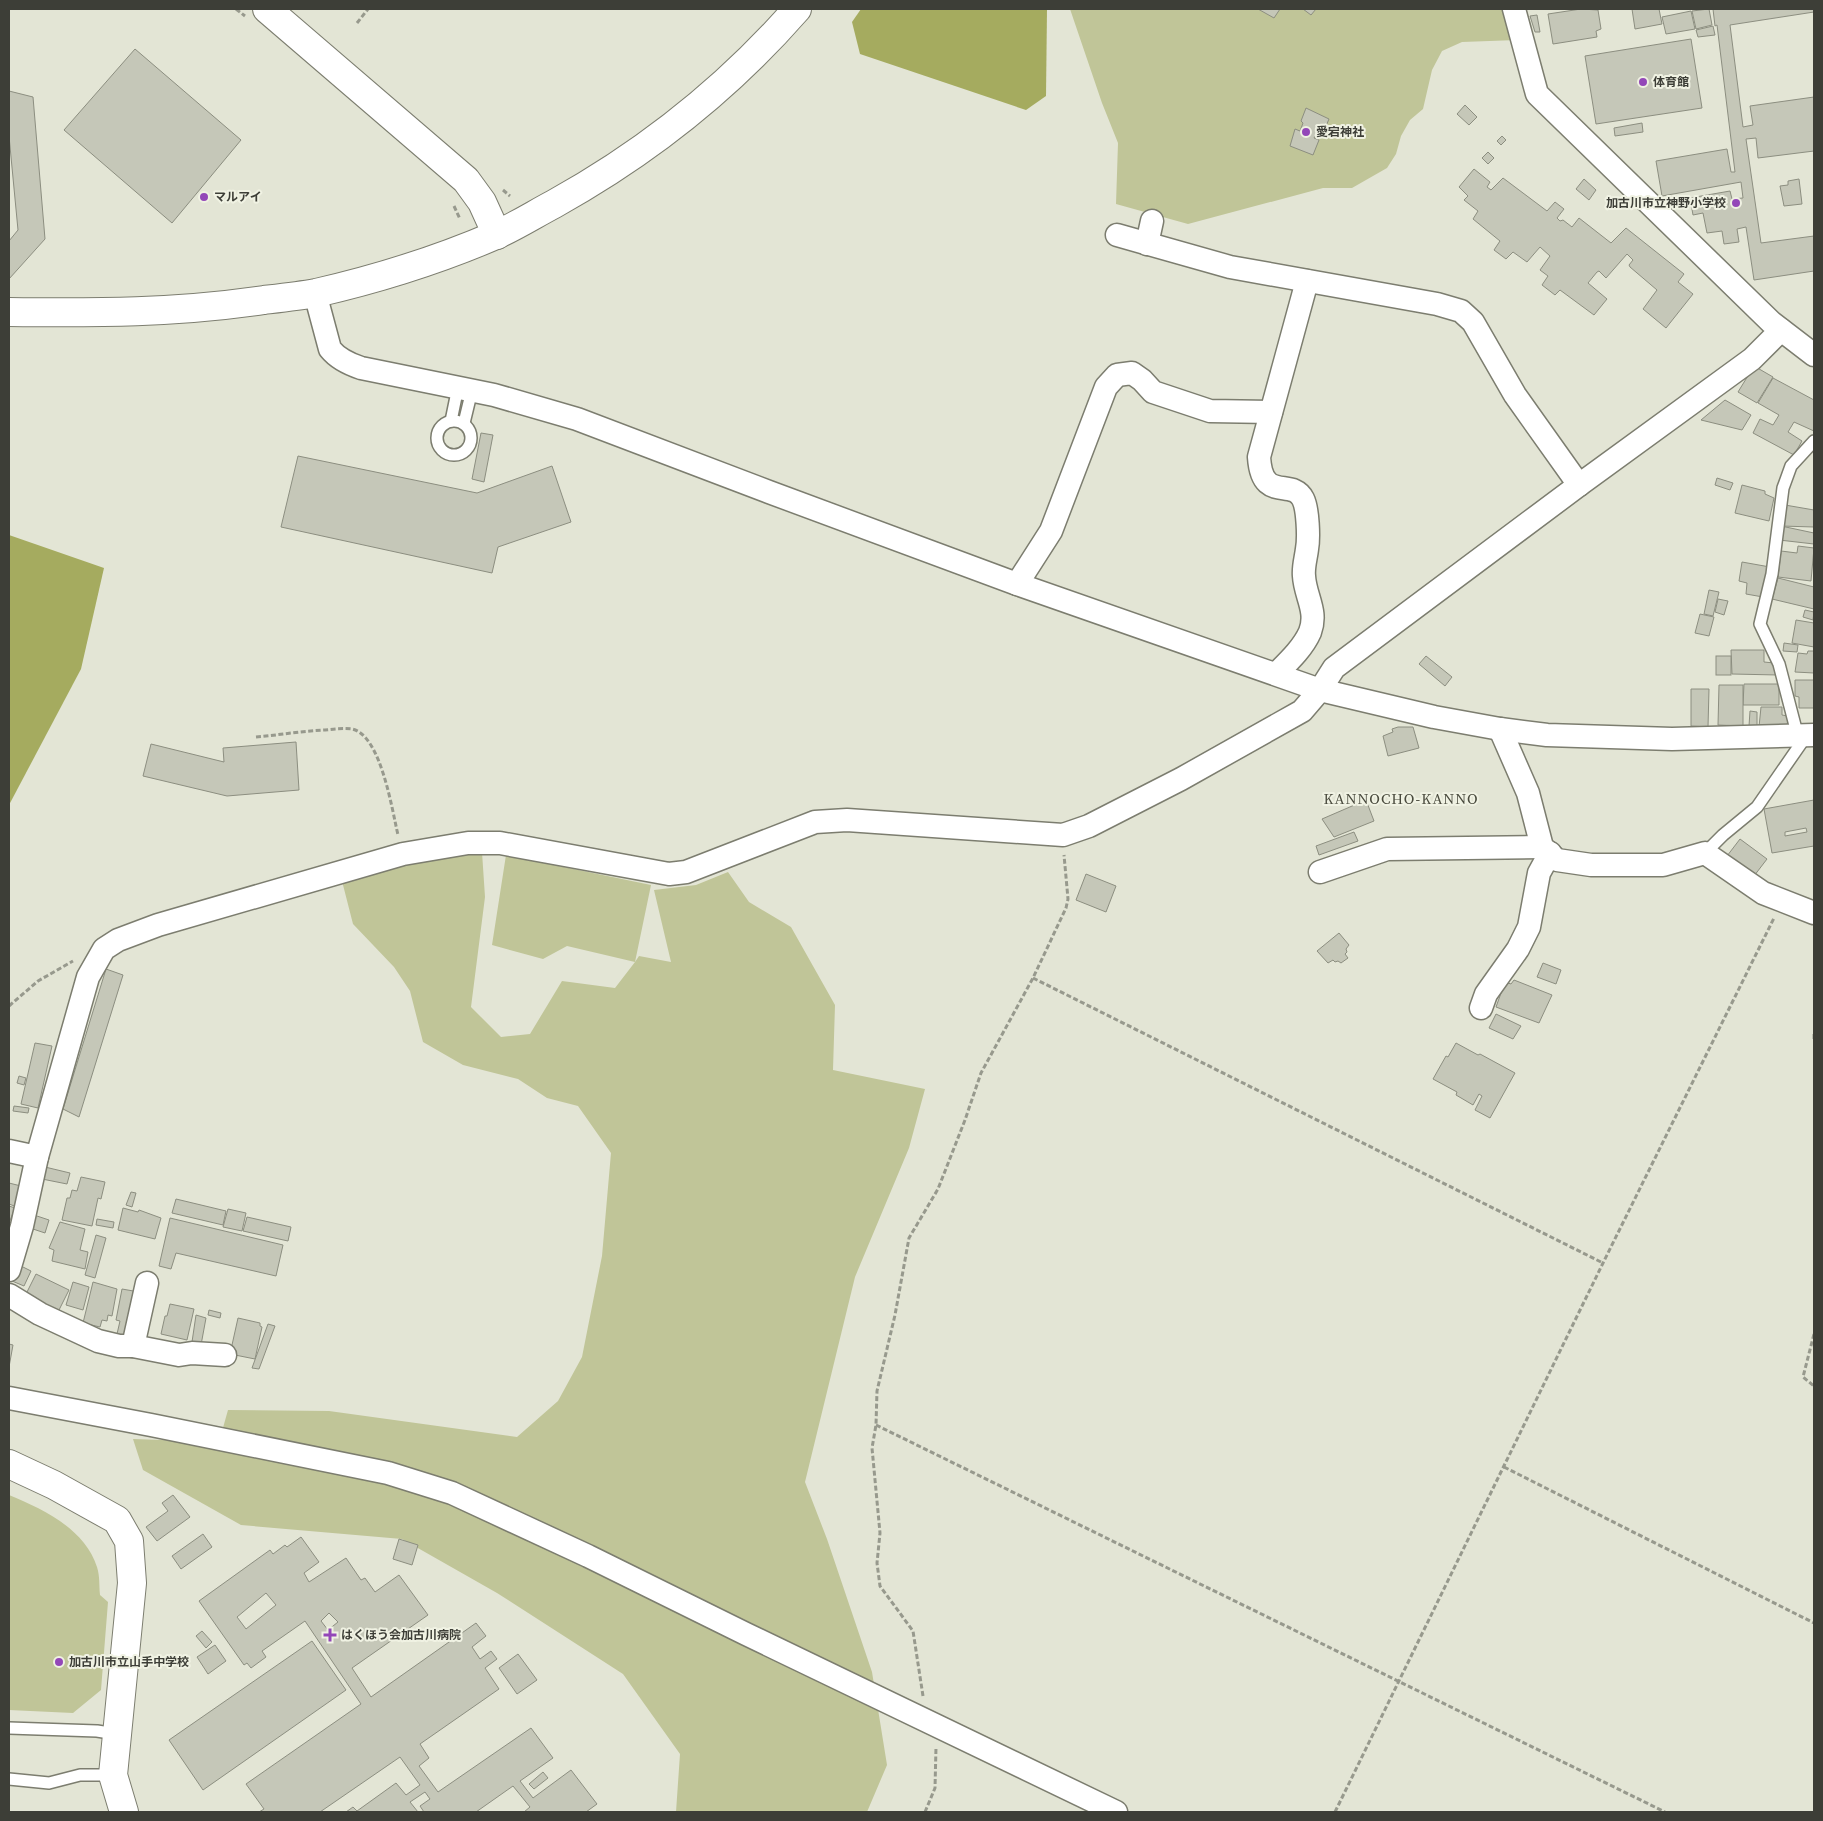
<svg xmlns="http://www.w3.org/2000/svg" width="1823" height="1821" font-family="'Source Serif 4','Noto Sans JP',serif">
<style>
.green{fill:#c0c598}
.water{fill:#a5ab5f}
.building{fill:#c5c7b8;stroke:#8c8e80;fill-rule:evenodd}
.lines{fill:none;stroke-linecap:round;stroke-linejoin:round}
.lane-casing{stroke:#7c7d6f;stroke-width:14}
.street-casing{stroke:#7c7d6f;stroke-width:25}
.secondary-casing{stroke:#7c7d6f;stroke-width:30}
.path{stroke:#97998d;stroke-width:3;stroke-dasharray:5 2.5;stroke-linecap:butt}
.lane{stroke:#fff;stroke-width:11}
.street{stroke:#fff;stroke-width:22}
.secondary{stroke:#fff;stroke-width:28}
.poi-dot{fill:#9347b8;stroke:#f0f2e3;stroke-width:2}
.labels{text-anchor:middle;stroke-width:4;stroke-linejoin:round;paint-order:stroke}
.poi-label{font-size:12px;font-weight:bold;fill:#3d3e37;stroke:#f0f2e3;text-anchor:start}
.quarter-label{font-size:15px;letter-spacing:1px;fill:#494a3d;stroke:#f0f2e3}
</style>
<rect width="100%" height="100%" fill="#e3e5d5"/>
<g class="green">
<polygon points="1070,9 1509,9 1517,40 1462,42 1442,51 1432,70 1423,109 1410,120 1401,136 1396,154 1387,168 1352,188 1323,188 1188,224 1116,204 1118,143 1102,103"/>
<polygon points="482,852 485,897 471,1007 501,1037 530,1034 562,981 615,988 635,962 567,946 543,959 492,945 506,855 651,885 635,962 639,956 671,962 654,890 696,885 728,872 749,902 791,927 835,1005 833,1070 925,1089 909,1148 855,1277 805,1482 827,1539 872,1672 887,1765 867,1812 676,1812 680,1754 623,1674 497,1593 402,1539 241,1525 143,1470 133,1439 219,1442 228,1410 329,1411 517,1437 558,1401 582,1357 602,1256 611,1153 578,1106 547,1098 518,1079 463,1065 423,1042 410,991 394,967 353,924 342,881 385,868"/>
<path d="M9,1495C43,1509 85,1529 97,1567C100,1576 99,1586 100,1595L108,1602L101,1690L73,1713L9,1710Z"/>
</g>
<g class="water">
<polygon points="861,9 1047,9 1046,96 1026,110 860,54 852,22"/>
<polygon points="9,535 104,568 81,669 9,805"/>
</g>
<g class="building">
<polygon points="1258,9 1280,9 1274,18"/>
<polygon points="1303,9 1316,9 1311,15"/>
<polygon points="1581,9 1598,10 1601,29 1596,31 1597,37 1553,44 1548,14"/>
<polygon points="1632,9 1659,9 1662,24 1635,29"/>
<polygon points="1709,9 1712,25 1696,29 1692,11"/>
<polygon points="1713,9 1814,9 1814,12 1730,25 1743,127 1753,125 1750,106 1814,97 1814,151 1758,158 1756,138 1746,139 1761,243 1814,236 1814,271 1754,280 1746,227 1737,229 1739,242 1724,244 1722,231 1707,233 1703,213 1693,215 1690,198 1730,191 1732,199 1743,198 1741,182 1662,196 1656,161 1727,149 1731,172 1735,172 1717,25 1715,26"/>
<polygon points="1691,11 1695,29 1666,34 1662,17"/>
<polygon points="1537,15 1540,32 1535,32 1530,16"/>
<polygon points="1713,26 1715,35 1698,37 1696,30"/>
<polygon points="1691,39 1702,108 1596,124 1585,56"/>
<polygon points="135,49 241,140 172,223 64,130"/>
<polygon points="9,91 33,97 45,239 9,279 9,241 18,230 9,136"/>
<polygon points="1465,105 1477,117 1469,125 1457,114"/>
<polygon points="1306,108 1329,119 1323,133 1318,131 1314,138 1319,140 1313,155 1290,146 1295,129 1300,131 1303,123 1301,121"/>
<polygon points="1642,123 1643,132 1615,136 1614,128"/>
<polygon points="1502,136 1506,140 1501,145 1497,141"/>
<polygon points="1488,152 1494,158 1488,164 1482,158"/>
<polygon points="1474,169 1490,182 1487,187 1491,190 1503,178 1547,211 1555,202 1564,209 1557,218 1560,221 1563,220 1572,227 1579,218 1611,243 1626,228 1684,274 1678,282 1693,294 1666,328 1643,309 1657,290 1630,267 1629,265 1633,260 1627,254 1606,278 1599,271 1597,272 1588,283 1607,299 1594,315 1560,290 1555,295 1542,285 1548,276 1540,270 1550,256 1540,247 1527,262 1513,252 1506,259 1494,250 1500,241 1473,219 1478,211 1464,200 1468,196 1459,187"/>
<polygon points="1584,179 1596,190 1589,200 1576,189"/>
<polygon points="1799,179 1802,204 1784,206 1780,186 1788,185 1788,181"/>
<polygon points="1754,366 1773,377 1757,403 1738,392"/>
<polygon points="1773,378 1814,400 1814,431 1794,422 1788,432 1802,441 1794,455 1753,433 1760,419 1773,425 1779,415 1758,403"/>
<polygon points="1725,400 1751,415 1742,430 1701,420"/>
<polygon points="481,433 493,435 484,482 472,479"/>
<polygon points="298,456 477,493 552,466 571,522 498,547 492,573 281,527"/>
<polygon points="1717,478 1733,483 1730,490 1715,485"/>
<polygon points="1742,485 1765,491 1765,494 1774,498 1769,521 1735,513"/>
<polygon points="1785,505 1814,510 1814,527 1781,526"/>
<polygon points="1781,526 1814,533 1814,544 1779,540"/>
<polygon points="1798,546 1814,548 1811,581 1778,577 1781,551 1797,553"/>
<polygon points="1742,562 1770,567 1763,597 1746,594 1747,583 1739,581"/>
<polygon points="1778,578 1814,587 1814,609 1772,599"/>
<polygon points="1709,590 1719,592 1713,616 1704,614"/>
<polygon points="1718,599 1728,601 1724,615 1715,612"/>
<polygon points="1805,610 1814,612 1813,620 1803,617"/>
<polygon points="1700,614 1714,617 1709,636 1695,633"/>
<polygon points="1796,620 1814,623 1814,647 1792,643"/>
<polygon points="1784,643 1798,645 1797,652 1783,651"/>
<polygon points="1731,650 1764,650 1764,662 1774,663 1778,675 1732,674"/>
<polygon points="1808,651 1814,651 1814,673 1795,672 1798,653 1807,654"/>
<polygon points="1426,656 1452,677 1445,686 1419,664"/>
<rect x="1716" y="656" width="15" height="19"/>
<polygon points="1795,680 1814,680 1814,708 1799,708 1799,697 1795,696"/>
<polygon points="1744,684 1779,684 1779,705 1743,705"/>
<polygon points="1719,685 1743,685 1743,726 1718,725"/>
<polygon points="1691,689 1709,689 1708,727 1691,726"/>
<polygon points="1761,707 1782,707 1782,715 1788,716 1787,728 1759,727"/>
<polygon points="1750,711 1757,712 1757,726 1749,726"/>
<polygon points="1398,727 1413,727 1419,748 1388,756 1383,736 1393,732 1392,729"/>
<polygon points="296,742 299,790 227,796 143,776 151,744 224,762 223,748"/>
<polygon points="1366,800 1374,821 1334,837 1322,819"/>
<path d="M1814,800V846L1772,853L1764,809ZM1806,828L1807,832L1785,836V832Z"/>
<polygon points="1354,832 1358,841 1319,855 1316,846"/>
<polygon points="1740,839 1767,859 1754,876 1727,856"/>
<polygon points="1086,874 1116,886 1106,912 1076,900"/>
<polygon points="1339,933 1349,945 1346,949 1347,952 1345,954 1348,958 1341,963 1338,961 1335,962 1333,960 1328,963 1317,951"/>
<polygon points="1543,963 1561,970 1556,984 1537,977"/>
<polygon points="106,969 123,975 79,1117 63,1109"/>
<polygon points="1514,980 1552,995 1539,1023 1496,1007 1505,982 1511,984"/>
<polygon points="1496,1014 1521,1026 1513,1039 1489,1028"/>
<polygon points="35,1043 52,1046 38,1108 21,1104"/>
<polygon points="1456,1043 1478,1055 1480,1054 1515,1073 1490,1118 1475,1110 1482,1096 1479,1094 1473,1105 1456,1095 1457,1092 1433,1079 1446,1056 1448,1057"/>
<polygon points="19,1076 26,1078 24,1085 17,1083"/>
<polygon points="14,1106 29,1108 28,1113 13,1111"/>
<polygon points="45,1167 70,1173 67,1184 42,1179"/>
<polygon points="81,1177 105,1182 101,1199 98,1198 92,1226 62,1220 67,1198 70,1198 72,1190 77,1191"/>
<polygon points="9,1183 21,1186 17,1207 9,1204"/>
<polygon points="131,1192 136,1193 132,1207 126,1205"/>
<polygon points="176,1199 226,1211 223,1225 172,1213"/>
<polygon points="9,1206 15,1208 9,1223"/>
<polygon points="123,1208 138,1212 139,1210 161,1218 155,1239 118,1230"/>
<polygon points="228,1209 246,1213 242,1231 223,1227"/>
<polygon points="34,1215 49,1220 45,1233 30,1228"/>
<polygon points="247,1217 291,1227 288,1241 243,1231"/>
<polygon points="170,1218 283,1245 276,1276 176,1253 171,1269 159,1266"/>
<polygon points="97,1219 114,1222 113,1228 96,1225"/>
<polygon points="60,1222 85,1229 80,1250 88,1252 85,1269 52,1261 54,1250 49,1248"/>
<polygon points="96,1235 106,1238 95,1278 85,1275"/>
<polygon points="19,1265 31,1271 24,1286 12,1281"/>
<polygon points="36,1274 69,1290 57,1314 24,1298"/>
<polygon points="73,1282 89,1287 83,1310 66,1305"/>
<polygon points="93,1282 117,1289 112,1316 108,1315 107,1321 102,1320 100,1327 83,1323"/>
<polygon points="122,1289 139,1292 127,1336 117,1334 120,1321 116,1320"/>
<polygon points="170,1304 194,1309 187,1340 161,1334 165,1316 167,1316"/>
<polygon points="209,1310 221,1313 220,1318 208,1315"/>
<polygon points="196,1315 206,1318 201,1345 192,1342"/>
<polygon points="238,1318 260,1323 260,1326 262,1327 255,1359 230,1354"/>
<polygon points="268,1324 275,1326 259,1369 252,1368"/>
<polygon points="9,1344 13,1345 9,1367"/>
<polygon points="173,1495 190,1517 157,1541 146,1527 168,1511 162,1503"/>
<polygon points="203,1534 212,1547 181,1569 172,1556"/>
<path d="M301,1537L319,1562L304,1573L309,1582L346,1558L361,1580L365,1578L375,1592L399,1575L428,1615L352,1668L371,1697L476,1623L486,1636L472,1647L480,1659L491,1651L497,1659L485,1668L499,1689L420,1744L429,1758L419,1766L438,1792L531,1728L553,1758L520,1781L533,1798L571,1770L597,1804L586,1812H524L530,1807L513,1786L476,1812H424L420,1806L430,1799L425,1792L410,1802L418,1812H346L353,1807L357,1811L396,1783L406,1795L420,1785L400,1757L320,1812H259L264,1809L246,1784L361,1704L305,1621L262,1651L266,1657L251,1668L247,1663L244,1665L199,1601L270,1550L273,1554L285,1545L287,1547ZM266,1593L276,1605L246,1629L237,1617ZM329,1613L338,1622L328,1630L321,1621Z"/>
<polygon points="399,1539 418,1545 412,1565 393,1559"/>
<polygon points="202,1631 212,1642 206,1648 196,1636"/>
<polygon points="312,1641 346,1690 203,1790 169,1740"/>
<polygon points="215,1645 226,1661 208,1674 197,1657"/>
<polygon points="518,1654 537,1680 517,1694 499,1668"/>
<polygon points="543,1772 548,1778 534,1789 529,1784"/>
</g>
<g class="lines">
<defs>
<g id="lane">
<circle cx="454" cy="438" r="17"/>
<polyline points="451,421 458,387"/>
<polyline points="464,423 472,390"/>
<polyline points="1705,853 1723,835 1757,807 1802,742 1798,737 1779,664 1760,624 1772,574 1783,488 1791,466 1814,441"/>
<polyline points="9,1728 97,1731 116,1734"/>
<polyline points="9,1779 49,1783 80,1775 113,1775"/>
</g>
<g id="street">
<polyline points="1514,9 1537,94 1771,322 1814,355"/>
<polyline points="1117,235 1230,267 1437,304 1461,311 1473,322 1515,395 1579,485"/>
<polyline points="1147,244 1152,221"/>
<path d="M315,293L330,349C338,359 349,364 361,368L494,395L577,419L769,492L1017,584L1320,690L1434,717L1500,729L1547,735L1672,739L1814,735"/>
<polyline points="1017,584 1051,531 1106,387 1117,375 1132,373 1142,380 1153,392 1210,411 1271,412"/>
<path d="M1276,674C1288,662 1303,648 1310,632C1318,611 1305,596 1304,576C1303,567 1306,558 1307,549C1309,538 1308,509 1303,499C1292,477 1262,504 1259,457L1307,281"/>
<polyline points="1500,729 1528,793 1542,847 1557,860 1591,865 1663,865 1705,853 1763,893 1814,913"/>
<polyline points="1320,872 1387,849 1542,847"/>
<polyline points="1481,1008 1486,994 1518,949 1529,927 1539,873 1550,853"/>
<polyline points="9,1151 37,1157"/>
<polyline points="9,1270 22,1226 37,1157 88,977 104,949 118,940 158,925 403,854 468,843 500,843 669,874 686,872 815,822 847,820 1063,835 1089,826 1181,779 1302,711 1320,690 1334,668 1579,485 1752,359 1781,330"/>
<polyline points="9,1295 40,1314 98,1341 119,1346 133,1346 179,1355 192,1353 225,1355"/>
<polyline points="133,1346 147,1283"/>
<polyline points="9,1398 151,1425 388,1473 452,1493 588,1556 746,1634 1116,1812"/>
</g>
<g id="secondary">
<polyline points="267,9 466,180 482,202 497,235"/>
<path d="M9,312C96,313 177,313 264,300C281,298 299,296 316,293C377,279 438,260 496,235C516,226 535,214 554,204C646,153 728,88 797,9"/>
<polyline points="9,1464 54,1485 117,1520 129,1541 132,1583 113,1775 124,1812"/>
</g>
</defs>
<use href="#lane" class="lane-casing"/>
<use href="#street" class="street-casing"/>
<use href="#secondary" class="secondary-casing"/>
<g class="path">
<polyline points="236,9 245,16"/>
<polyline points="357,23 368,9"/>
<polyline points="503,190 510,196"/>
<polyline points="454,206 460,219"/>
<path d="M256,737C279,735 302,731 325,730C334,729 343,728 352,729C381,735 392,810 398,835"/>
<polyline points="1033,978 1603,1263"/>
<polyline points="9,1006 38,981 73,961"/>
<polyline points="1814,1034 1814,1040"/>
<polyline points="1814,1334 1803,1377 1814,1386"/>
<polyline points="876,1425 1665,1812"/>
<polyline points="1504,1467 1814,1623"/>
<polyline points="923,1696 913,1631 880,1586 877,1563 880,1533 872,1448 876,1425 877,1391 895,1315 909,1238 938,1189 965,1120 981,1073 1033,978 1066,908 1068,899 1064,855"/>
<polyline points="925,1812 935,1788 936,1747"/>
<polyline points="1335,1812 1603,1263 1774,918"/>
</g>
<use href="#lane" class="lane"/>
<use href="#street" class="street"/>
<use href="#secondary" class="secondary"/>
</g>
<g class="poi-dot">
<circle cx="1643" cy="82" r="5"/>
<circle cx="1306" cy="132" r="5"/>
<circle cx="204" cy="197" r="5"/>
<circle cx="1736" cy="203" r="5"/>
<path d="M327.5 1627.5h5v5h5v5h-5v5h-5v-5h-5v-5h5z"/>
<circle cx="59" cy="1662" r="5"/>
</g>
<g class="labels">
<g class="poi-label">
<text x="1653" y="86">体育館</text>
<text x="1316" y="136">愛宕神社</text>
<text x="214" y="201">マルアイ</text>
<text x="1726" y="207" text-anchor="end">加古川市立神野小学校</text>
<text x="341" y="1639">はくほう会加古川病院</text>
<text x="69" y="1666">加古川市立山手中学校</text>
</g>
<g class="quarter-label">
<text x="1401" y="804">KANNOCHO-KANNO</text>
</g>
</g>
<rect width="1823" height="1821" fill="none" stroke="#3d3e37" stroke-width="20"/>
</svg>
